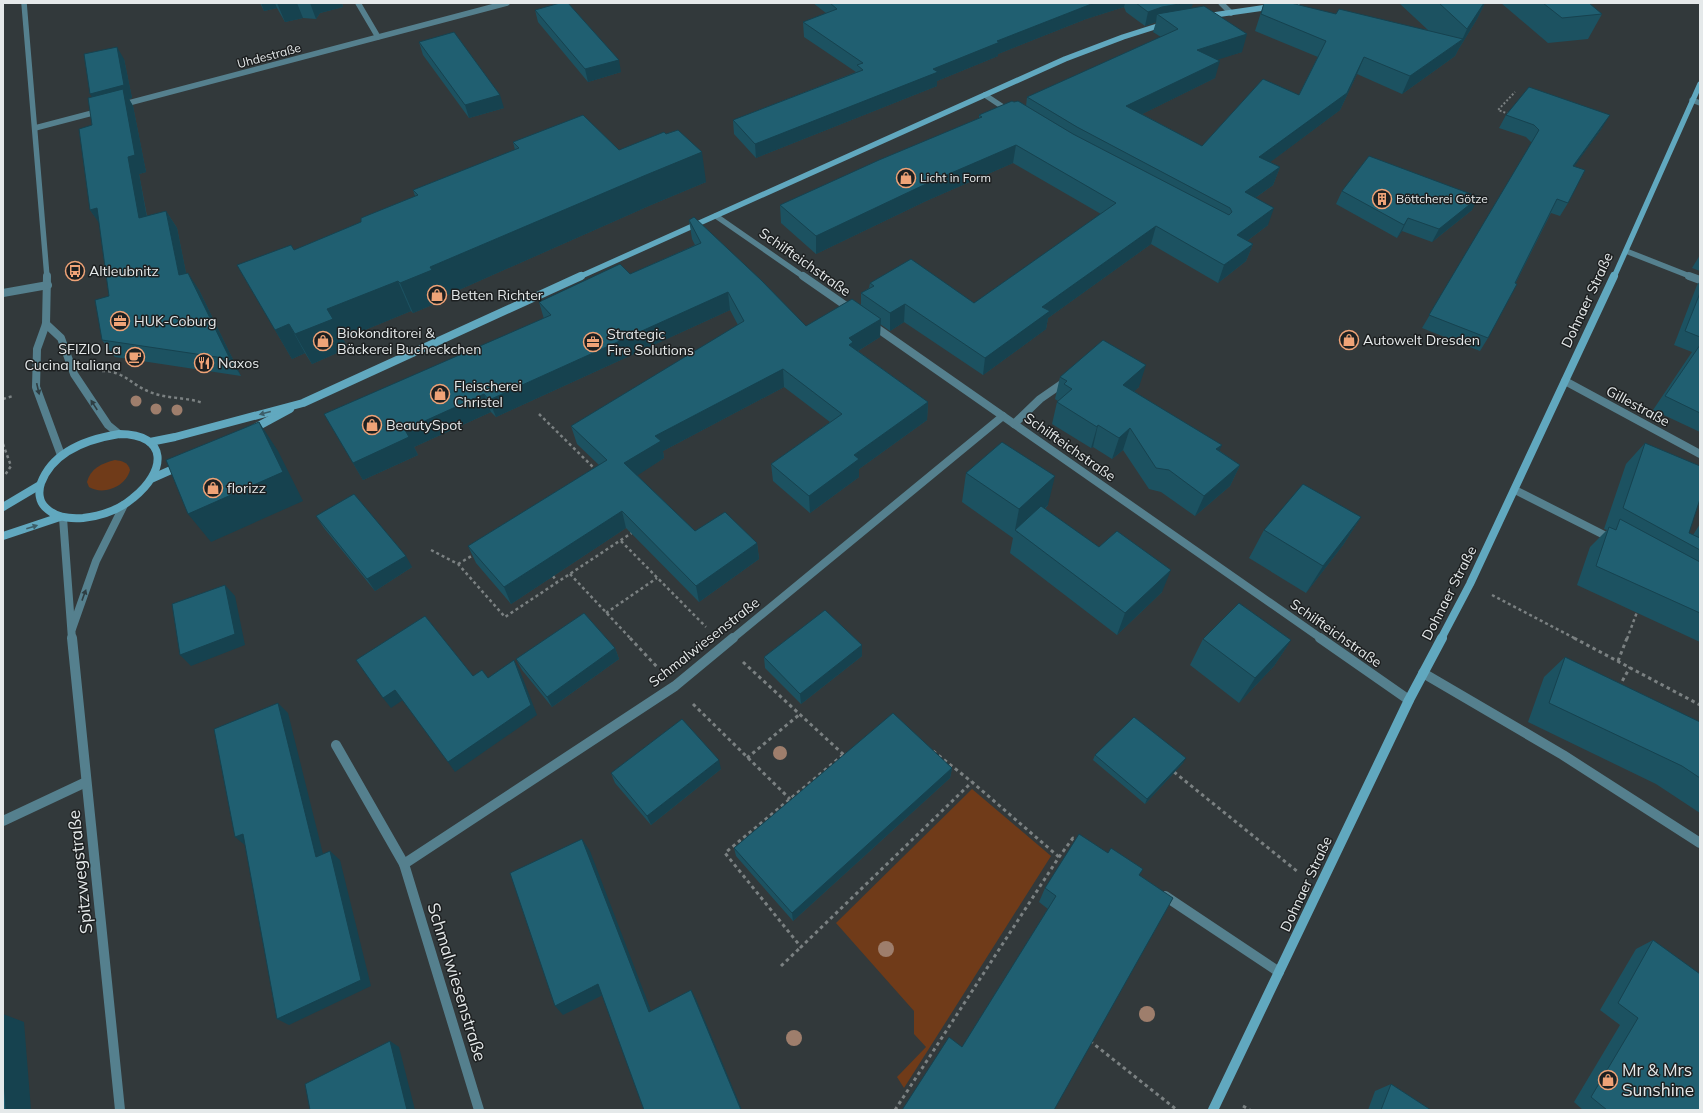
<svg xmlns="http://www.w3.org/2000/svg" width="1703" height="1113" font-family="Mulish,sans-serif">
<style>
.green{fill:#703b19}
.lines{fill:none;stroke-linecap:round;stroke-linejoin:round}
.path-far2{stroke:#7b8182;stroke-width:2;stroke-dasharray:2 2;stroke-linecap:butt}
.path-far1{stroke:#7b8182;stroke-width:2.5;stroke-dasharray:3 3;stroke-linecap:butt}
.path{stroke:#7b8182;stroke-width:3;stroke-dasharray:3.5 3.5;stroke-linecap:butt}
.lane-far2{stroke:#55808e;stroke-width:5.5}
.lane-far1{stroke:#55808e;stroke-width:8}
.lane{stroke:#55808e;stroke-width:10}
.street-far2{stroke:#55808e;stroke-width:5.5}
.street-far1{stroke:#55808e;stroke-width:8}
.street{stroke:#55808e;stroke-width:10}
.secondary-far2{stroke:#61a8bf;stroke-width:5.5}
.secondary-far1{stroke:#61a8bf;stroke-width:8}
.secondary{stroke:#61a8bf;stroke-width:10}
.tree{fill:#9e7e6c}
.wall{fill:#1c5261}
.shaded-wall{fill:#16424f}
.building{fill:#205f71;stroke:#16424f}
.oneway{fill:#2e3d42}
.oneway2{fill:#3c5d68}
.labels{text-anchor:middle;stroke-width:3;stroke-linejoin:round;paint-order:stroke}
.far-street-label{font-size:12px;fill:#e5e9ea;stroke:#1d2021}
.far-poi-label{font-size:12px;fill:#e5e9ea;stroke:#1d2021;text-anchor:start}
.street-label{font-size:14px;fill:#e5e9ea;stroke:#1d2021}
.poi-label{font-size:14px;fill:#e5e9ea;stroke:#1d2021;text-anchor:start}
.near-street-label{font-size:17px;fill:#e5e9ea;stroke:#1d2021}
.near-poi-label{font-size:17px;fill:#e5e9ea;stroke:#1d2021;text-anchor:start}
</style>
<rect width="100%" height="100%" fill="#32393b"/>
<g class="green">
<path d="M115,460C122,461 128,462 130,470C126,486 104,496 89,487L87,482C90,469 102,463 115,460Z"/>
<polygon points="972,789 1051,856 904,1088 897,1077 926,1047 914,1034 914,1011 836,923"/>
</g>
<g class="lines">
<polyline class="path-far2" points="1509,114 1498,110 1515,92"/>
<g class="path-far1">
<path d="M102,371C125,371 131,385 150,392C167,399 186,397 203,403"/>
<polyline points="3,399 13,396"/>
<polyline points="539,414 595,469"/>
<polyline points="3,444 11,466 5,475"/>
<polyline points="621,541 706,627"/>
<polyline points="431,550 458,564 505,617 633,532"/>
<polyline points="458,564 475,554"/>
<polyline points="570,574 631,639"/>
<polyline points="553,576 557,582"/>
<polyline points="1492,595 1576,639"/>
<polyline points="606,613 657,578"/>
<polyline points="1627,639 1637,612"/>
</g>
<g class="path">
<polyline points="630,638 658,668"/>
<polyline points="1574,638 1700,705"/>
<polyline points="1618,661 1627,638"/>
<polyline points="743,662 844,755 846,753"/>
<polyline points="1619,687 1630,667"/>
<polyline points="693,704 790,799"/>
<polyline points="933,751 972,782 1059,857"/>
<polyline points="843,755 725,853 801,947 972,782"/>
<polyline points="747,758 800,714"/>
<polyline points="1174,772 1298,872"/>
<polyline points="781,966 801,947"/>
<polyline points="1090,1041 1177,1110"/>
<polyline points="1243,1106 1250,1110"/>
<polyline points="895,1110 1059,857 1073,838 1078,841"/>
</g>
<g class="lane-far2">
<polyline points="358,3 378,37"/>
<polyline points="1221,3 1231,13"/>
<polyline points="985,95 1009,111"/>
<polyline points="1692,100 1700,103"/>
<polyline points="1626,251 1692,277"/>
</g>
<g class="lane-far1">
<polyline points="1689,276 1700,280"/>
<polyline points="1014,424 1040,399 1066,381"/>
<polyline points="1515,490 1612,539"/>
</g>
<g class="lane">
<polyline points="1423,673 1563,755 1700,843"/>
<polyline points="1165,896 1279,972"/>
</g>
<g class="street-far2">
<polyline points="24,3 47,277"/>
<polyline points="121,105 507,3"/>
<polyline points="35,128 100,111"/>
<polyline points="716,216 804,277"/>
</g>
<g class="street-far1">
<polyline points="47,276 46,324 37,349 36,387 61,455"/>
<polyline points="803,276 852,310"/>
<polyline points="3,293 48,285"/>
<polyline points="46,324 61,338 74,374 108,425 119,434"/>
<polyline points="871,324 1322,639"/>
<polyline points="1565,381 1700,454"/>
<polyline points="63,518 72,639"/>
<polyline points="72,629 96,561 124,505"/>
<polyline points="732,639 1003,416"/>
</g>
<g class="street">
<polyline points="72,638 120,1110"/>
<polyline points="1320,638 1409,700"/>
<polyline points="336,745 404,864 479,1110"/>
<polyline points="3,821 86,782"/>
<polyline points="404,864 675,686 733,638"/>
</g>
<g class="secondary-far2">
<polyline points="1207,16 1297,3"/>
<polyline points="579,277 1065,59 1123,37 1164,24"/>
<polyline points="1614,277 1700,84"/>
</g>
<g class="secondary-far1">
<polyline points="251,430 290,409"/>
<path d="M119,434C170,434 166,472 133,498C119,510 101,516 83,518C70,519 56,518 46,508C39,502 38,492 41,483C53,451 88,439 119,434Z"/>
<polyline points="150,442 175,437 303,403 581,276"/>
<polyline points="153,478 180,466"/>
<polyline points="3,507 40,485"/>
<polyline points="3,536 60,517"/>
<polyline points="1441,639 1470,584 1614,276"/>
</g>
<polyline class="secondary" points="1213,1110 1409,700 1442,638"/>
</g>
<g class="tree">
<circle cx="136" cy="401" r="5.5"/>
<circle cx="156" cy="409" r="5.5"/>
<circle cx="177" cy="410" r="5.5"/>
<circle cx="780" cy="753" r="7"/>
<circle cx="886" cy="949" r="8"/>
<circle cx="1147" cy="1014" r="8"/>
<circle cx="794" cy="1038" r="8"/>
</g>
<g class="wall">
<polygon points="260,3 342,3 343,7 320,13 316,19 303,18 285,22 277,8 264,11"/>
<polygon points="813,3 1193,3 1191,8 1242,52 1218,59 1215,78 1142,114 1202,146 1299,95 1318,57 1255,31 1264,3 1336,14 1428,30 1399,3 1485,3 1477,19 1458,50 1455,56 1402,94 1357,74 1340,110 1270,162 1280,167 1273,185 1255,198 1268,225 1247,241 1253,244 1246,261 1218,283 1151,244 1048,318 1046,329 983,375 904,322 890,331 880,324 880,337 858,351 928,402 927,420 859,469 859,477 810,513 773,481 771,464 830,422 784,387 663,451 664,458 637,475 695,531 757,543 759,559 699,602 626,528 511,604 476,563 468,546 599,465 577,444 571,426 738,325 730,310 496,417 491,412 414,447 418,455 363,480 324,414 544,319 539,302 630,274 695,245 692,239 689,220 806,326 861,305 861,293 869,288 870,283 974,303 1101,214 1013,163 926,201 816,254 781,223 780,205 979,118 979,115 1014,102 1026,106 1027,97 1161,37 1153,32 1156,22 1145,26 1126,12 1124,7 1086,19 998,54 998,56 937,81 937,86 756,158 734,134 733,120 856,72 804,37 803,22 826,13"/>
<polygon points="1501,3 1589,3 1602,14 1588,39 1548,43"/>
<polygon points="535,10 621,72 588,82 538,22"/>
<polygon points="419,42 504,108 469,118 423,55"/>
<polygon points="124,59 132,98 129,99 133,106 146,172 139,174 147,216 166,211 177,228 186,273 199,290 241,376 115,357 102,340 109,296 99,222 90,210 92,125 92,97"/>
<polygon points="1506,115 1602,128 1574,166 1568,203 1560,216 1551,213 1488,338 1480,351 1422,328 1532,143 1526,137 1499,128"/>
<polygon points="513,142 619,150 706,182 651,205 443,297 444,300 413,313 411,311 343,339 348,348 312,364 305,353 292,359 237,265 294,250 361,222 415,196 413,190 515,150"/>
<polygon points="1342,191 1472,210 1432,242 1402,231 1397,238 1336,204"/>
<polygon points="1700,255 1700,271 1692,268"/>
<polygon points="1700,281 1700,432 1653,410 1692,352 1674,345 1697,285"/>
<polygon points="1060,377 1139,387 1134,391 1240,465 1230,486 1195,516 1161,492 1149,489 1123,450 1112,459 1093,447 1091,448 1052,424 1057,402 1058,401 1055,399"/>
<polygon points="1645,443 1689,533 1693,535 1700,524 1700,642 1577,585 1590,547 1607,530 1604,529 1626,464"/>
<polygon points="966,473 1048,505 1045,509 1162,592 1117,635 1010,553 1013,538 962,502"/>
<polygon points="316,516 412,567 375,591 324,528"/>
<polygon points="1361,517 1343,545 1306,593 1249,558 1264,530"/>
<polygon points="1203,639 1291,640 1274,666 1239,703 1190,665"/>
<polygon points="615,648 619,659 552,707 522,670 516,659"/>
<polygon points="862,656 801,704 765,668 764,657"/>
<polygon points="1565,657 1700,722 1700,813 1656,784 1528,722 1544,677"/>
<polygon points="1095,755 1183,763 1145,804 1093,760"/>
<polygon points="952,768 950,778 793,921 736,856 734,848"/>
<polygon points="721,769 651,825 615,783 611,773"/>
<polygon points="1139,875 962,1047 1048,909 1039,902 1045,888"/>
<polygon points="1653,940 1700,1110 1583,1110 1574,1102 1620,1025 1600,1010 1636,949"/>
<polygon points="1391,1084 1431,1110 1368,1110 1375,1091"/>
</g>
<g class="shaded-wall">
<polygon points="261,3 275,3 277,8 264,11"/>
<polygon points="277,3 297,3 303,18 285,22"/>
<polygon points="310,3 342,3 343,7 320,13 316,19"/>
<polygon points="1094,3 1125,3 1124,7 1086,19 998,54 998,56 937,81 937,86 756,158 755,144 933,69 997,41"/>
<polygon points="1185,3 1193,3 1189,16 1157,14 1156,22 1145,26 1148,12 1162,7"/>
<polygon points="1484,3 1485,3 1477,19 1458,50 1455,56 1402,94 1410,76 1462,40 1467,29"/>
<polygon points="1247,34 1242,52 1192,68 1197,50"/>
<polygon points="117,47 124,59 132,98 129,99 133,106 146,172 139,174 150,235 139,218 98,107 90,94"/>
<polygon points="1364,57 1357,74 1340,110 1253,175 1259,157"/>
<polygon points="619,60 621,72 588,82 585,69"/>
<polygon points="1220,61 1215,78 1122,124 1126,106"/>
<polygon points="500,95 504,108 469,118 465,105"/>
<polygon points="1610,115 1602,128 1565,179 1573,166"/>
<polygon points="1016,145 1013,163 926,201 816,254 816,236 928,183"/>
<polygon points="702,152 706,182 651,205 443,297 444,300 413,313 400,283 430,267 646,175"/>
<polygon points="1280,167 1273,185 1238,210 1245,192"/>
<polygon points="1479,197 1472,210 1432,242 1439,229"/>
<polygon points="97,208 102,227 90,210"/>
<polygon points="1274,208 1268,225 1231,253 1237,235"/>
<polygon points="166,211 177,228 190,293 179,275"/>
<polygon points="1408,218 1402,231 1397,238 1404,225"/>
<polygon points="1156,226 1151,244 1048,318 1046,329 983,375 985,358 1042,307"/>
<polygon points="1253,244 1246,261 1218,283 1224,265"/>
<polygon points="188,273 199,290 241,376 230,359"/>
<polygon points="398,281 411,311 343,339 348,348 312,364 295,334 327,309"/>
<polygon points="728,292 730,310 496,417 489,400"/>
<polygon points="905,304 904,322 890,331 890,313"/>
<polygon points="881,319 880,337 853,354 849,363 849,338"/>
<polygon points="289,324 305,353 292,359 275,330"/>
<polygon points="1146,365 1139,387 1117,407 1123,385"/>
<polygon points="783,369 784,387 663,451 664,458 629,481 624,463 655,436"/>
<polygon points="484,394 491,412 414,447 418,455 363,480 353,463 405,430"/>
<polygon points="928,402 927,420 859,469 859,477 810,513 809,496 854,455"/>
<polygon points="259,422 278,451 303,501 211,542 188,514"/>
<polygon points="1098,425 1093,447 1091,448 1097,427"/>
<polygon points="1130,428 1123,450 1112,459 1119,438"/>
<polygon points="1222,445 1213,466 1216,449"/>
<polygon points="1240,465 1230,486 1195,516 1204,496"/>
<polygon points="1055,476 1048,505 1018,533 1015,530 1019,509"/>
<polygon points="622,511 626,528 511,604 504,587"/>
<polygon points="1361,517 1343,545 1306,593 1323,566"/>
<polygon points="757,543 759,559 699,602 696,586"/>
<polygon points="406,556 412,567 375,591 367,579"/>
<polygon points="1171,570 1162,592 1117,635 1125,613"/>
<polygon points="225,585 235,596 245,645 191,666 180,655"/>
<polygon points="1291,640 1274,666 1239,703 1255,678"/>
<polygon points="862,645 862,656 801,704 800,694"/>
<polygon points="615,648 619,659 552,707 547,697"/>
<polygon points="514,660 520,671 537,715 455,772 448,762"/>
<polygon points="395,690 403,700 391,708 383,698"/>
<polygon points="278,703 288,713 326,866 316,857"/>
<polygon points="1186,758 1183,763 1145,804 1147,799"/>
<polygon points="719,760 721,769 651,825 647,816"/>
<polygon points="952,768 950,778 793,921 792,913"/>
<polygon points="243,834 246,846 235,837"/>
<polygon points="582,839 590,851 655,1021 649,1012"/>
<polygon points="330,851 340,860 371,986 289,1025 277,1019"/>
<polygon points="598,984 605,994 563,1015 555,1006"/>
<polygon points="691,990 696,999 742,1110 741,1110"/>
<polygon points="3,1014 24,1022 31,1110 6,1110 3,1065"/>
<polygon points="390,1041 399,1047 415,1110 407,1110"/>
</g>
<g class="building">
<polygon points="560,3 568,3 619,60 585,69 535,10"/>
<polygon points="830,3 1094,3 997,41 1000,42 933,69 938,72 755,144 733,120 863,70 857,65 863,63 803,22 837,9"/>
<polygon points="1136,3 1185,3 1162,7 1148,12"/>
<polygon points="1264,3 1291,3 1336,14 1339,9 1463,39 1410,76 1364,57 1347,93 1259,157 1280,167 1245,192 1274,208 1237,235 1253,244 1224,265 1156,226 1042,307 1050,311 985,358 905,304 890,313 861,293 874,286 870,283 911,259 974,303 1116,203 1016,145 928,183 816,236 780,205 879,160 982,117 979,115 1012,101 1014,102 1018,101 1073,134 1229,215 1232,212 1230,208 1077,127 1027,97 1178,29 1157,14 1204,6 1247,34 1197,50 1220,61 1126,106 1202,146 1263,79 1299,95 1326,41 1261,14"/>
<polygon points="1439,3 1484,3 1467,29"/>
<polygon points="1543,3 1589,3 1602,14 1562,18"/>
<polygon points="454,32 500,95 465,105 419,42"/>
<polygon points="117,47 124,85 90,94 84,54"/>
<polygon points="1529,87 1610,115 1573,166 1585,170 1568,203 1557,199 1515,283 1517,284 1488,338 1429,315 1539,130 1534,125 1506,115"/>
<polygon points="123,89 135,155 128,157 139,218 166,211 179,275 188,273 230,359 102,340 95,300 109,296 97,208 90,210 79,129 92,125 88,98"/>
<polygon points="583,115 619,150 664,132 666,134 678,130 702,152 646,175 430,267 432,270 400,283 398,281 327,309 333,319 295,334 289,324 275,330 237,265 291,245 294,250 361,222 361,218 418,195 413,190 519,148 513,142"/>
<polygon points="1369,156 1479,197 1439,229 1408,218 1404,225 1342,191"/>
<polygon points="694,217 761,280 806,326 852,299 881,319 849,338 853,342 849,345 928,402 854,455 859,459 809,496 771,464 842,414 783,369 655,436 661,441 624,463 695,531 725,512 757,543 696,586 622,511 504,587 468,546 607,460 571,426 744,321 728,292 489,400 484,394 405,430 409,437 353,463 324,414 551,315 539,302 620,264 630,274 701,243 689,220"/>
<polygon points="1700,293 1700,337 1685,331"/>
<polygon points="1103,340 1146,365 1123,385 1222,445 1216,449 1240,465 1204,496 1169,470 1156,468 1130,428 1119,438 1098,425 1097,427 1057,402 1072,389 1064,384 1067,381 1060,377"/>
<polygon points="1700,345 1700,413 1665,396"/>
<polygon points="259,422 283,472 188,514 166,460"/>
<polygon points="1002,442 1055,476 1019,509 966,473"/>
<polygon points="1645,443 1700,466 1700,499 1689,533 1700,538 1700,550 1623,508"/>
<polygon points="1303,484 1361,517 1323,566 1264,530"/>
<polygon points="354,494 406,556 367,579 316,516"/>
<polygon points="1041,506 1099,547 1117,531 1171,570 1125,613 1015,530"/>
<polygon points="1620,519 1700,562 1700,613 1596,566 1609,527 1616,530"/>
<polygon points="225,585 235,634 180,655 172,604"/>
<polygon points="1239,603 1291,640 1255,678 1203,639"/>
<polygon points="825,610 862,645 800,694 764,657"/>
<polygon points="584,613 615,648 547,697 516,659"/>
<polygon points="425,616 473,676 482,670 488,678 514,660 531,705 448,762 395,690 383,698 356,660"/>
<polygon points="1565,657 1700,722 1700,778 1682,766 1549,703"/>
<polygon points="278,703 316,857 330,851 361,980 277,1019 243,834 235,837 214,729"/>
<polygon points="893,713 952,768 792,913 734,848"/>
<polygon points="1134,717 1186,758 1147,799 1095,755"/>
<polygon points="682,719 719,760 647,816 611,773"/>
<polygon points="1079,834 1108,853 1111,848 1143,869 1139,875 1173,898 1054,1110 902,1110 949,1037 962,1047 1056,896 1045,888"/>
<polygon points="582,839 649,1012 691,990 741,1110 644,1110 598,984 555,1006 510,873"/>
<polygon points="1653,940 1700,974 1700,1110 1607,1110 1591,1097 1638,1018 1618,1003"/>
<polygon points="390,1041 407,1110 310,1110 305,1084"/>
<polygon points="3,1065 6,1110 3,1110"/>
<polygon points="1391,1084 1431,1110 1381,1110"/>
</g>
<defs><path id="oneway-solid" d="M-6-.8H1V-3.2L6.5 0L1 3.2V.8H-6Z"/></defs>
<g class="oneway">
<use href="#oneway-solid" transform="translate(38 389) rotate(77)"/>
<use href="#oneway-solid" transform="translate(94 405) rotate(-123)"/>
<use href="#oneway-solid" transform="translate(84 595) rotate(-70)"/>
</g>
<g class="oneway2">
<use href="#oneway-solid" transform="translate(265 413) rotate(165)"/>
<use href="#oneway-solid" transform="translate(32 527) rotate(-18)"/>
</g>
<defs>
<symbol id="shop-ring" viewBox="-11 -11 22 22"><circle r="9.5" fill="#1d2021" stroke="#efa377" stroke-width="1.5"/><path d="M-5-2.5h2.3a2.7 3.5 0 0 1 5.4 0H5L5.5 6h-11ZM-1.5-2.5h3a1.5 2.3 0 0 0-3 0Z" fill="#efa377"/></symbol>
<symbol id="building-ring" viewBox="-11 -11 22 22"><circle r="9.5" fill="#1d2021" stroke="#efa377" stroke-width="1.5"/><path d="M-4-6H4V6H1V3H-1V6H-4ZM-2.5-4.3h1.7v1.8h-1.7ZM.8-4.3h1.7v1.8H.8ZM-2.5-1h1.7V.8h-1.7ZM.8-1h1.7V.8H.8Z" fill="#efa377"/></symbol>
<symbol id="bus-ring" viewBox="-11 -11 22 22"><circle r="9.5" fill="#1d2021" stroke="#efa377" stroke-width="1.5"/><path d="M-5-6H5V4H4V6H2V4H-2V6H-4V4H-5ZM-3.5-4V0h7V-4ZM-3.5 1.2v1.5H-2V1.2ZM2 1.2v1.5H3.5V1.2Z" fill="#efa377"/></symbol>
<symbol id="office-ring" viewBox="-11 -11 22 22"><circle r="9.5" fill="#1d2021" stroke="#efa377" stroke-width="1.5"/><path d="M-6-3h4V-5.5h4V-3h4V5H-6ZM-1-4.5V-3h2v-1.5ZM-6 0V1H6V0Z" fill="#efa377"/></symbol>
<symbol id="cafe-ring" viewBox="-11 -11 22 22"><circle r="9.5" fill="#1d2021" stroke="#efa377" stroke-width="1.5"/><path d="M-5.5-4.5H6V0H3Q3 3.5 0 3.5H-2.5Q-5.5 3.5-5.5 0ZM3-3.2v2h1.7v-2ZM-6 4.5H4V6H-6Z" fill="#efa377"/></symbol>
<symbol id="restaurant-ring" viewBox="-11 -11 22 22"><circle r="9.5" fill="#1d2021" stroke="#efa377" stroke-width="1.5"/><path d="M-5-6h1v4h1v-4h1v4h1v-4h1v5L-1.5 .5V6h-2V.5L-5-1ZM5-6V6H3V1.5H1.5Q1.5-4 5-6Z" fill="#efa377"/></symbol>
</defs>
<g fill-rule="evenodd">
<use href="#shop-ring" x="895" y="167" width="22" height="22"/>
<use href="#building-ring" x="1371" y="188" width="22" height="22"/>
<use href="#bus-ring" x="64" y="260" width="22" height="22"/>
<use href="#shop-ring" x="426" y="284" width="22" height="22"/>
<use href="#office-ring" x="109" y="310" width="22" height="22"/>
<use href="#shop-ring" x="1338" y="329" width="22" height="22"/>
<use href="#shop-ring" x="312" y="330" width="22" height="22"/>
<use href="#office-ring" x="582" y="331" width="22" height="22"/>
<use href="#cafe-ring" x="124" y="346" width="22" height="22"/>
<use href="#restaurant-ring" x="193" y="352" width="22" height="22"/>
<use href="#shop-ring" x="429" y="383" width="22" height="22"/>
<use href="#shop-ring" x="361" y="414" width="22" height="22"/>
<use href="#shop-ring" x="202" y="477" width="22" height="22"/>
<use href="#shop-ring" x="1597" y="1069" width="22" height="22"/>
</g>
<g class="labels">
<g class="far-street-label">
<text transform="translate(269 56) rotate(-15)" y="4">Uhdestraße</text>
</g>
<g class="far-poi-label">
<text x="920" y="182">Licht in Form</text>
<text x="1396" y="203">Böttcherei Götze</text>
</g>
<g class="street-label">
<text transform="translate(805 262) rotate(35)" y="5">Schilfteichstraße</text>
<text transform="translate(1587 300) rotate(-65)" y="5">Dohnaer Straße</text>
<text transform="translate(1638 406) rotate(28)" y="5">Gillestraße</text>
<text transform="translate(1070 447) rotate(35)" y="5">Schilfteichstraße</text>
<text transform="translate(1449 593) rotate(-63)" y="5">Dohnaer Straße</text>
<text transform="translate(1336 633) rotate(35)" y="5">Schilfteichstraße</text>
<text transform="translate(704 642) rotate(-38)" y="5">Schmalwiesenstraße</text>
<text transform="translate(1306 884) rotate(-65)" y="5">Dohnaer Straße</text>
</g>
<g class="poi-label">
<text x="89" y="276">Altleubnitz</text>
<text x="451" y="300">Betten Richter</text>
<text x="134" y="326">HUK-Coburg</text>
<text x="337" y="338">Biokonditorei &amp;<tspan x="337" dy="16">Bäckerei Bucheckchen</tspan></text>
<text x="607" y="339">Strategic<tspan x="607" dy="16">Fire Solutions</tspan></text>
<text x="1363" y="345">Autowelt Dresden</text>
<text x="121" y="354" text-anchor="end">SFIZIO La<tspan x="121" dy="16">Cucina Italiana</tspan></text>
<text x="218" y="368">Naxos</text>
<text x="454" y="391">Fleischerei<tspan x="454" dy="16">Christel</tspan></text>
<text x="386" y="430">BeautySpot</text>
<text x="227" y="493">florizz</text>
</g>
<g class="near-street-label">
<text transform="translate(80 872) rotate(-96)" y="6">Spitzwegstraße</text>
<text transform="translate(457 982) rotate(73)" y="6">Schmalwiesenstraße</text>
</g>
<g class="near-poi-label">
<text x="1622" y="1076">Mr &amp; Mrs<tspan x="1622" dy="20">Sunshine</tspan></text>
</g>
</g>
<rect width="1703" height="1113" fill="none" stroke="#e5e9ea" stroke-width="8"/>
</svg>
